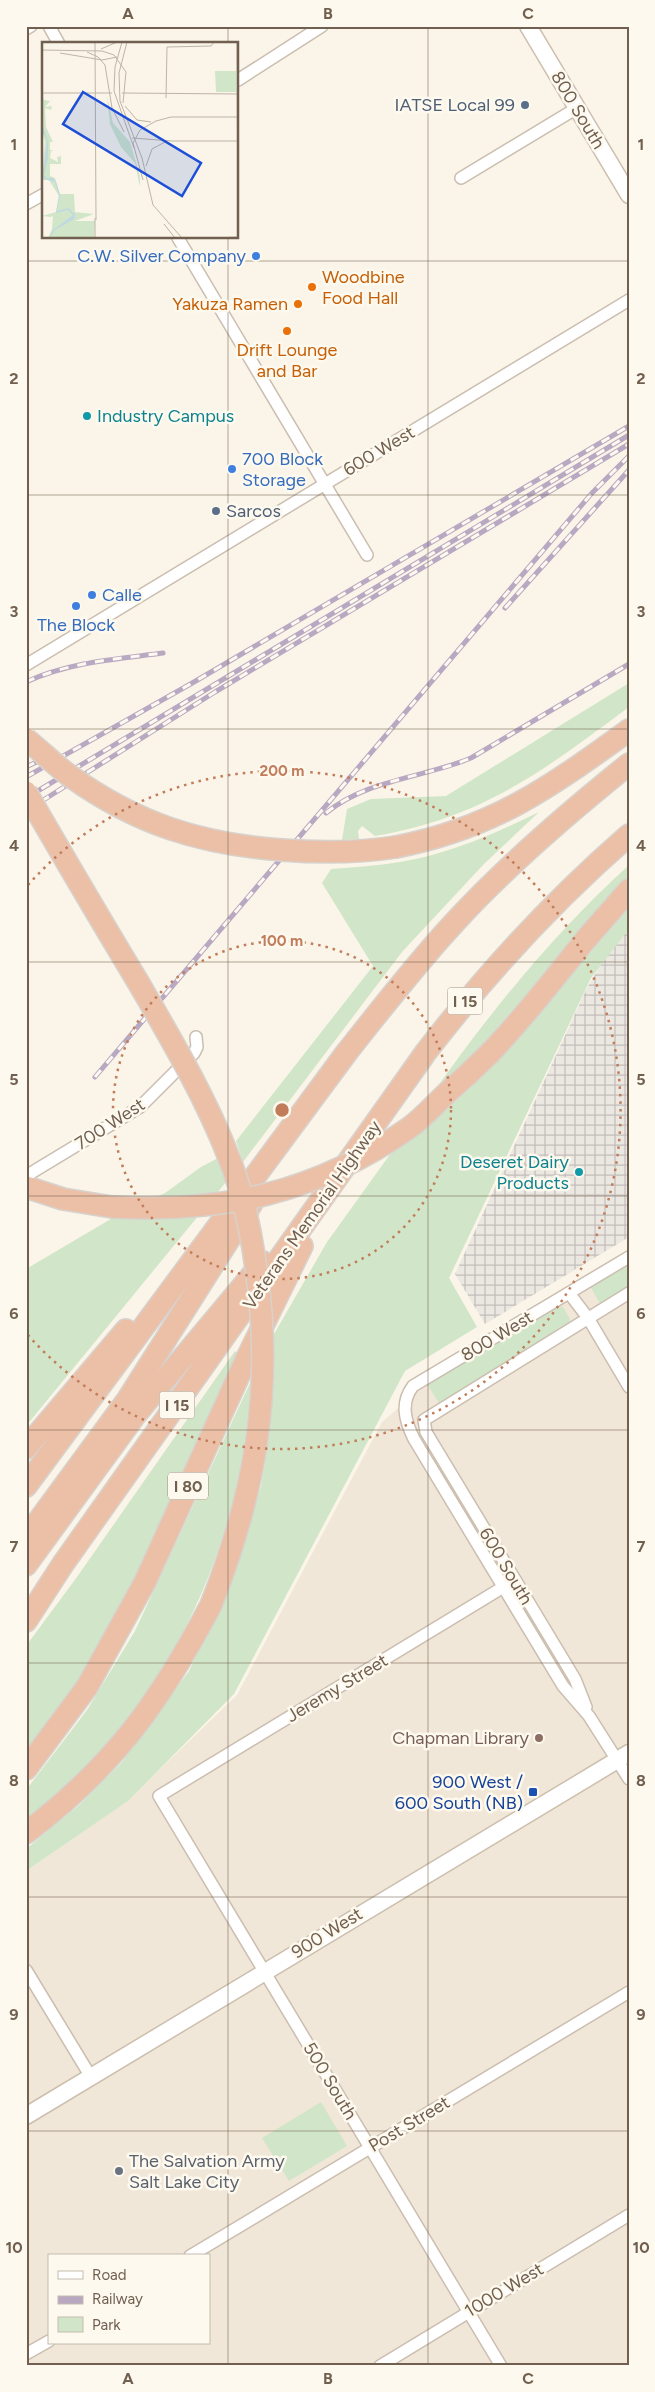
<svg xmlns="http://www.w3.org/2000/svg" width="655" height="2392" font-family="Figtree,sans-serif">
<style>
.residential{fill:#f1e7d8;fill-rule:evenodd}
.industrial{fill:url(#industrial-grid)}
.green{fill:#d1e6c8}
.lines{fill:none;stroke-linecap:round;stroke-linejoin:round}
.street-casing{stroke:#cbbeb0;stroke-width:14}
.secondary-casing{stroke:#cdbfae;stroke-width:19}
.highway-casing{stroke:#d7d2ce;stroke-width:24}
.street{stroke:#fff;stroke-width:11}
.secondary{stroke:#fff;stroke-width:16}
.highway{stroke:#ecc0a7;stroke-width:21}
.rail-casing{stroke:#b9a8c2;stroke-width:5}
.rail{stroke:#fdf9ee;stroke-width:3;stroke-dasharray:9;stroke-linecap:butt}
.highway-bridge-casing{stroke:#d7d2ce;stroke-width:24;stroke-linecap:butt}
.highway-bridge{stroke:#ecc0a7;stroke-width:21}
.grid{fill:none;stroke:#715f4f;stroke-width:1;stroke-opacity:0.55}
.ring{fill:none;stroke:#c17c5a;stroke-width:2.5;stroke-dasharray:2.5 5}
.service-dot{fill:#5c6f8a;stroke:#fdf9ee;stroke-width:2}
.shop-dot{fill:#3f7fe0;stroke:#fdf9ee;stroke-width:2}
.food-dot{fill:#e8710a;stroke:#fdf9ee;stroke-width:2}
.culture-dot{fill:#0f9aa8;stroke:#fdf9ee;stroke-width:2}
.education-dot{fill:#8d6e63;stroke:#fdf9ee;stroke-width:2}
.transit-dot{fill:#1a4fb4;stroke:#fdf9ee;stroke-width:2}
.worship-dot{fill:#6b7280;stroke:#fdf9ee;stroke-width:2}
.labels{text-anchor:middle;stroke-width:5;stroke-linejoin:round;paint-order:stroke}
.shield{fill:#fdf9ee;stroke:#9b8d7f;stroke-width:1}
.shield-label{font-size:16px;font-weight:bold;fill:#715f4f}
.service-label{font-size:18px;fill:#4e5e75;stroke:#fdf9ee;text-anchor:end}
.street-label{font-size:18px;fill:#715f4f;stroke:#fdf9ee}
.shop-label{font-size:18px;fill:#366cbe;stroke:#fdf9ee;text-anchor:start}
.food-label{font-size:18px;fill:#c56008;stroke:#fdf9ee;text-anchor:start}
.culture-label{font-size:18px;fill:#0d838f;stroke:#fdf9ee;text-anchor:start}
.education-label{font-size:18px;fill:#785e54;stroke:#fdf9ee;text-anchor:end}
.transit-label{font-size:18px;fill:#164399;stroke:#fdf9ee;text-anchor:end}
.worship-label{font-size:18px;fill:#5b616d;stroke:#fdf9ee;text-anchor:start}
.inset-road{fill:none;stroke:#bfb4a6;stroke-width:1}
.view{fill:#1d4ed8;fill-opacity:0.15;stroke:#1d4ed8;stroke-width:2.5}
.inset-edge{fill:none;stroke:#715f4f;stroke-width:2.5}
.centre{fill:#c17c5a;stroke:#fdf9ee;stroke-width:2.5}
.ring-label{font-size:15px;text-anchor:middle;font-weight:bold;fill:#c17c5a;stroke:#fdf9ee;stroke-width:5;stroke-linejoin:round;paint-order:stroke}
.neatline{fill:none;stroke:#715f4f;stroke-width:2}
.grid-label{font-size:16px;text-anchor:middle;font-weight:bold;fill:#715f4f}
</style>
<defs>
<pattern id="industrial-grid" width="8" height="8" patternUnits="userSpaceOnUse" patternTransform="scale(1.25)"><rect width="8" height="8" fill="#ebe7e1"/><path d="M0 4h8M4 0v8" fill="none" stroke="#c3beb9"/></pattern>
</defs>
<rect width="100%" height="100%" fill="#faf5e8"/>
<path class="residential" d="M629,1250V2366H26V1871L126,1802L237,1695L382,1422L476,1341ZM49,2256H209V2343H49Z"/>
<polygon class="industrial" points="629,924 629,1237 485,1324 455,1274 587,988 621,931"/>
<g class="green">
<path d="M629,683V707C543,771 484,817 375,836L362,826L358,831L359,839L342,840L347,809L371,799L446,796Z"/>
<path d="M539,812L483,865L402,952L243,1162L236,1141L373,966L322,883L331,869C354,867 377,866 400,862C449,854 494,834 539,812Z"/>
<path d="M629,865V878L483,1044L433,1093C490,1012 555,932 629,865Z"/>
<polygon points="629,908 629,929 591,978 449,1278 477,1327 405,1371 234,1694 128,1801 26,1871 26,1849 78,1806 122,1762 189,1671 237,1568 261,1486 269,1438 274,1334 327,1242 396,1146 439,1116 480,1079"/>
<polygon points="218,1158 226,1182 26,1426 26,1269 121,1213 165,1193 201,1167"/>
<polygon points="629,1263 629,1289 601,1305 590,1286"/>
<polygon points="558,1306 563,1307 570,1319 569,1325 439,1403 427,1384"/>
<polygon points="235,1351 242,1356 124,1603 94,1661 26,1759 26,1646 77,1577"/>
<path d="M251,1381C240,1558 165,1709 26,1820V1790L87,1710L135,1631Z"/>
<polygon points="321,2102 347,2146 289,2181 262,2138"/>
</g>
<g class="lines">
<defs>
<g id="street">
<polyline points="49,26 59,44"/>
<polyline points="26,29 31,26"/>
<polyline points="238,80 322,26"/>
<polyline points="461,178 577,108"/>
<polyline points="26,204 44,194"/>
<polyline points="178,238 367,555"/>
<polyline points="26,665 629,300"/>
<polyline points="26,1176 140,1107 194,1053 197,1047 196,1037"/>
<path d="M629,1257L413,1386C400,1403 405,1421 414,1439L563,1686L589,1716L629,1779"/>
<polyline points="569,1293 588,1318 629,1387"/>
<polyline points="586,1707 575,1679 426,1432 424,1420 629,1293"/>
<polyline points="26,1970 91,2077"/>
<polyline points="190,2256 629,1992"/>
<polyline points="26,2354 49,2341"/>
<polyline points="380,2366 629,2215"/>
<polyline points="501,2366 159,1796 515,1580"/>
</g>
<g id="secondary">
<polyline points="528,26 629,195"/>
<polyline points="26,2116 629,1753"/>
</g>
<g id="highway">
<path d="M396,847C494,828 550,787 629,730"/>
<polyline points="587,938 629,890"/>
<polyline points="26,1187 63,1199 112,1207"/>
<polyline points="26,1448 126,1330"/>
<path d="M26,1486L347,1052C382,1008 416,964 454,923C507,865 568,813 629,764"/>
<polyline points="26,1538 128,1399 252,1203"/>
<polyline points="26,1565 136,1414 263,1262"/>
<path d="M26,1621L63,1564L426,1052C487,973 553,901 629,835"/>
<polyline points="26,1769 87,1687 145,1582 246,1360 302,1246"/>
<path d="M26,1833C114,1766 160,1702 211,1605"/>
</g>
</defs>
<use href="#street" class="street-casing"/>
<use href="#secondary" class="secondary-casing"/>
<use href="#highway" class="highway-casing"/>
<use href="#street" class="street"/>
<use href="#secondary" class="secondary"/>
<use href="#highway" class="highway"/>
<defs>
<g id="rail">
<polyline points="505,608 629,470"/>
<path d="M26,682C69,662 117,659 163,653"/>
<polyline points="26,767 49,756"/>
<polyline points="26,777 194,682 629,426"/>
<polyline points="26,798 629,435"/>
<polyline points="26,811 215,692 629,444"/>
<path d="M326,813C368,779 423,778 471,758L629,664"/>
<polyline points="95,1077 592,493 629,456"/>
</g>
</defs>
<use href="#rail" class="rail-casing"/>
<use href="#rail" class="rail"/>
<defs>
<g id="highway-bridge">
<path d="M26,739C41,751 55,765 70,776C137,824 200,844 282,850C321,853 357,853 396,847"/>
<path d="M26,792C63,856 100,919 138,982C171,1039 205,1096 229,1158C243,1193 251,1231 256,1269C274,1388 255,1494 211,1605"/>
<path d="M112,1207C223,1213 316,1193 409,1128C423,1118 435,1104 448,1092C462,1080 476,1067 489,1054C524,1018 555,977 587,938"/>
</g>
</defs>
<use href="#highway-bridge" class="highway-bridge-casing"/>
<use href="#highway-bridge" class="highway-bridge"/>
</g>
<path class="grid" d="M228,26V44M428,26V2366M228,238V2366M26,261H629M26,495H629M26,729H629M26,962H629M26,1196H629M26,1430H629M26,1663H629M26,1897H629M26,2131H629"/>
<g class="ring">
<circle cx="282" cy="1110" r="169"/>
<path d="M28 885A339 339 0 1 1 28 1335"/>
</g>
<g class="service-dot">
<circle cx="525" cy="105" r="5"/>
<circle cx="216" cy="511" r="5"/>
</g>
<g class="shop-dot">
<circle cx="256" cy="256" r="5"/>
<circle cx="232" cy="469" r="5"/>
<circle cx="92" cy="595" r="5"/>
<circle cx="76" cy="606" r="5"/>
</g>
<g class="food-dot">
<circle cx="312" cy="287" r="5"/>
<circle cx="298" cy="304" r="5"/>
<circle cx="287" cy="331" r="5"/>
</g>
<g class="culture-dot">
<circle cx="87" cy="416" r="5"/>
<circle cx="579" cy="1172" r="5"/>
</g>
<circle class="education-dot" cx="539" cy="1738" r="5"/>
<rect class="transit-dot" x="528" y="1787" width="10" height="10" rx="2.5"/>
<circle class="worship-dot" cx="119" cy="2171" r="5"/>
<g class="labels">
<g class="shield">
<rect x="447.5" y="987.5" width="35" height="27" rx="4"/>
<rect x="159.5" y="1391.5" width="35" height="27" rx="4"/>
<rect x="168" y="1472.5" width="40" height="27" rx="4"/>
</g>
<g class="shield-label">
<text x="465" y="1007">I 15</text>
<text x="177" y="1411">I 15</text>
<text x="188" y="1492">I 80</text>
</g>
<g class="service-label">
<text x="515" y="111">IATSE Local 99</text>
<text x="226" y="517" text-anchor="start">Sarcos</text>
</g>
<g class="street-label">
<text transform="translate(578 110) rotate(59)" y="6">800 South</text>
<text transform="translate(379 451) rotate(-31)" y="6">600 West</text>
<text transform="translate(110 1124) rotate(-33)" y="6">700 West</text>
<text transform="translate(312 1215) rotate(-55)" y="6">Veterans Memorial Highway</text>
<text transform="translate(497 1336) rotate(-31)" y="6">800 West</text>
<text transform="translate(506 1566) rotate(59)" y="6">600 South</text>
<text transform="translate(337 1688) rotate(-31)" y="6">Jeremy Street</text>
<text transform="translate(327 1933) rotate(-32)" y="6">900 West</text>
<text transform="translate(330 2081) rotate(59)" y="6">500 South</text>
<text transform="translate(409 2124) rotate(-31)" y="6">Post Street</text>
<text transform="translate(504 2290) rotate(-31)" y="6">1000 West</text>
</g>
<g class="shop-label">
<text x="246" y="262" text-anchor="end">C.W. Silver Company</text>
<text x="242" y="465">700 Block<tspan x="242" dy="21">Storage</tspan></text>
<text x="102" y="601">Calle</text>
<text x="76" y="631" text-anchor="middle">The Block</text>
</g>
<g class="food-label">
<text x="322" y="283">Woodbine<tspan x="322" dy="21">Food Hall</tspan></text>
<text x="288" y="310" text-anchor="end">Yakuza Ramen</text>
<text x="287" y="356" text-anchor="middle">Drift Lounge<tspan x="287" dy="21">and Bar</tspan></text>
</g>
<g class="culture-label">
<text x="97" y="422">Industry Campus</text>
<text x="569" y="1168" text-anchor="end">Deseret Dairy<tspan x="569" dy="21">Products</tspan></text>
</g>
<g class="education-label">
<text x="529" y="1744">Chapman Library</text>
</g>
<g class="transit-label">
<text x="523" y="1788">900 West /<tspan x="523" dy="21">600 South (NB)</tspan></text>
</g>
<g class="worship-label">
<text x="129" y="2167">The Salvation Army<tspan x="129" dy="21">Salt Lake City</tspan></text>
</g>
</g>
<g transform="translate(42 42)">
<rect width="196" height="196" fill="#faf5e8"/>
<path d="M173,29H194V50H174ZM0,52L2,58L8,59L3,65L10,64L9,68L3,66L4,85L11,100H8V108H12L9,109L8,116L16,120L15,115L19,114V122H8V134L13,136L18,152H32L33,170L52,172L33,179H53L52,196H6L10,187L11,174L9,175L0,174L14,170L17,154L7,138H0L3,99L0,90ZM65,54L71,81L88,100L98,134V145L93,121L79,105L68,82Z" fill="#d1e6c8"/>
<path d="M0,58L1,84L6,100V116L2,133L4,136H11L14,140L18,153L15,169L27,166L33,173L32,177L13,188L8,196L10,189L31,173L26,168L14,171L17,153L13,140L2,137L1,134L5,99L0,88Z" fill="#bfd9e1"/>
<path class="inset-road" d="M53,0L54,178M80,0L73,25L72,49L92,106M85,0L77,31L78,59L100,116L111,163L140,196M195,0L196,196M59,7L75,0M0,8L60,9L72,13L84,30L81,61M45,10L56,15L63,23L70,66L82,90M18,11L60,18L75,15M0,51H70M80,51L197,52M124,56L125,5L169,4L172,0M83,64L95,78L109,80M114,79L129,75H197M90,96L130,99M130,99H196M104,124L110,107L123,100M101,138L91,101L98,88L114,79M53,176V196M122,182L133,196M170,196L197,195"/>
<path class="view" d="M41,50L159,121L140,154L21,82Z"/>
<rect width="196" height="196" class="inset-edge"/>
</g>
<circle cx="282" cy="1110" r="8" class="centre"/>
<g class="ring-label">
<text x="282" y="776">200 m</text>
<text x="282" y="946">100 m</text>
</g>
<rect width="655" height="2392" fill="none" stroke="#fdf9ee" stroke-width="55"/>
<rect x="48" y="2254" width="162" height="90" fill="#fdf9ee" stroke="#c5bbae"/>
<rect x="58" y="2271" width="25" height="8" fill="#ffffff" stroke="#c5bbae"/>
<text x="92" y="2280" font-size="15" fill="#715f4f">Road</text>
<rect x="58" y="2296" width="25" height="8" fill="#b9a8c2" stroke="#c5bbae"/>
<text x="92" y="2304" font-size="15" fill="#715f4f">Railway</text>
<rect x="58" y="2317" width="25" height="15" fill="#d1e6c8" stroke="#c5bbae"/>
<text x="92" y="2330" font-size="15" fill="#715f4f">Park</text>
<rect x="28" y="28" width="600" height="2336" class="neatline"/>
<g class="grid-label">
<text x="128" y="19">A</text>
<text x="328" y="19">B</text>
<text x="528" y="19">C</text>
<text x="14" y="150">1</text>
<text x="641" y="150">1</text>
<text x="14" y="384">2</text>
<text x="641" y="384">2</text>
<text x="14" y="617">3</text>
<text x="641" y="617">3</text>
<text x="14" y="851">4</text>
<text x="641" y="851">4</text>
<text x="14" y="1085">5</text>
<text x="641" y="1085">5</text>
<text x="14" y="1319">6</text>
<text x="641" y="1319">6</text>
<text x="14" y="1552">7</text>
<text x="641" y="1552">7</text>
<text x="14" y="1786">8</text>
<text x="641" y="1786">8</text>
<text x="14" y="2020">9</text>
<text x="641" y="2020">9</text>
<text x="14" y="2253">10</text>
<text x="641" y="2253">10</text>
<text x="128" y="2384">A</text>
<text x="328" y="2384">B</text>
<text x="528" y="2384">C</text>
</g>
</svg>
